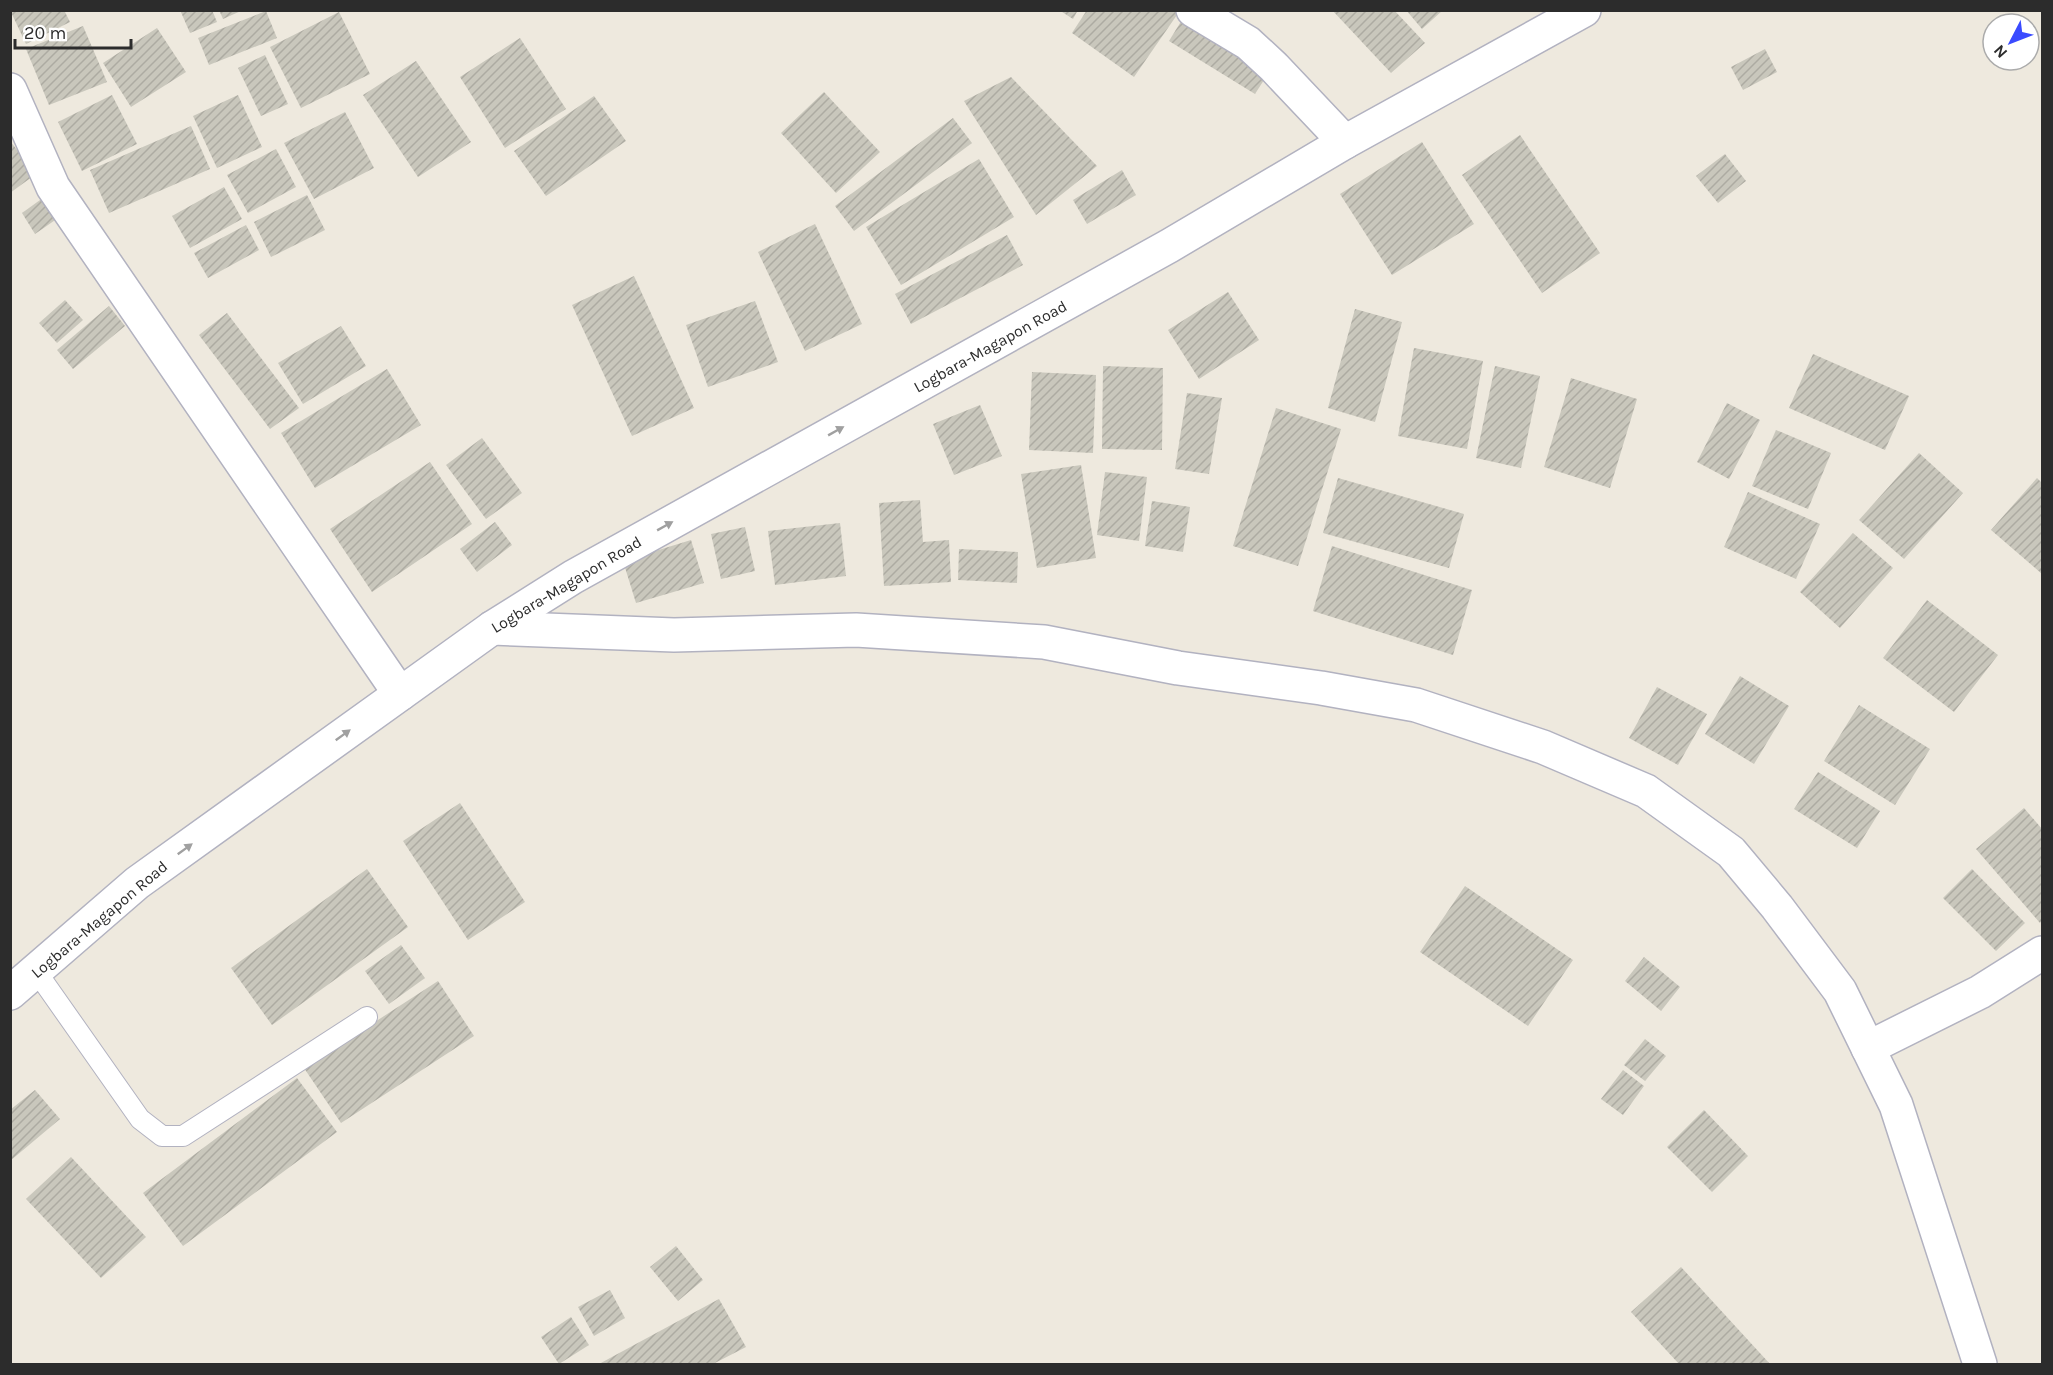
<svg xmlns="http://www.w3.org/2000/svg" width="2053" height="1375" font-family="Karla,sans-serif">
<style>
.building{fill:url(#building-hatch)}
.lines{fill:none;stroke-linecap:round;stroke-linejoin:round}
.service-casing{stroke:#b2b2c0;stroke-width:22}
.minor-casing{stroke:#b2b2c0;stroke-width:36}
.tertiary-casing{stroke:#b2b2c0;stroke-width:36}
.service{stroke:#fff;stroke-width:20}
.minor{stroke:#fff;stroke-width:33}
.tertiary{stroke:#fff;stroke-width:33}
.oneway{fill:#a0a0a0}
.labels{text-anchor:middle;stroke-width:4.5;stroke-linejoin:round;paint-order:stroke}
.street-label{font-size:16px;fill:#2c2c2c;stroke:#fff}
</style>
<defs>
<pattern id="building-hatch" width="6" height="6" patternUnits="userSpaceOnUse" patternTransform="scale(1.5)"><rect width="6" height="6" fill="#c9c7bc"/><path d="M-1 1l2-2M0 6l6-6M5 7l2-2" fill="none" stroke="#adaba2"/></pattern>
</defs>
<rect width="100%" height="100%" fill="#eee9de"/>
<g class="building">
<polygon points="10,10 64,10 70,22 26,44"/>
<polygon points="180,10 212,10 217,22 190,33"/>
<polygon points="219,10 243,10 223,19"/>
<polygon points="1059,10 1078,10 1073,19"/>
<polygon points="1087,10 1177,10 1179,12 1134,77 1072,33"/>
<polygon points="1332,10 1394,10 1425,43 1391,73"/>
<polygon points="1406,10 1443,10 1422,29"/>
<polygon points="266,11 277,38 209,65 198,38"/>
<polygon points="339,12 370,74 301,108 270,47"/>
<polygon points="1185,15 1271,69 1255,94 1169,41"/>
<polygon points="83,26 107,82 49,105 26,49"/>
<polygon points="157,28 186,72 131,107 103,63"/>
<polygon points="520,38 566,109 505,148 460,77"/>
<polygon points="1765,49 1777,72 1743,90 1731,67"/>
<polygon points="265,55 288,104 261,116 238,68"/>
<polygon points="416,61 471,142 418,177 363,95"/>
<polygon points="1011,77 1097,166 1036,215 964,101"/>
<polygon points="824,92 880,152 836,193 781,133"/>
<polygon points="112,95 137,144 82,171 58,122"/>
<polygon points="238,95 262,147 217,168 193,116"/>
<polygon points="594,96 626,141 546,196 514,151"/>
<polygon points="345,112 374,168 314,199 284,143"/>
<polygon points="953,118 972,143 854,231 835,206"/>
<polygon points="191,126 210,169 109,213 90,170"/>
<polygon points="1520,135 1600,253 1542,293 1462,175"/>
<polygon points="10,141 36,174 10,193"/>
<polygon points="1422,142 1474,224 1392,275 1340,194"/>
<polygon points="276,149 296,187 248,213 227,175"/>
<polygon points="1725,154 1746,181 1718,203 1696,176"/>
<polygon points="979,159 1014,217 901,285 866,227"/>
<polygon points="1122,170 1136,195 1087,224 1073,200"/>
<polygon points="224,187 242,219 190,248 172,216"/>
<polygon points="47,195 61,216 35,234 22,213"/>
<polygon points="307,195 325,230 271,257 254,222"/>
<polygon points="815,224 862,324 805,351 758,252"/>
<polygon points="246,225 259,250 208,278 194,253"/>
<polygon points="1007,235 1023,265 911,324 895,294"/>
<polygon points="634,276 694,408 632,436 572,305"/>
<polygon points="1228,292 1259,340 1199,379 1168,330"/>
<polygon points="65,300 83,320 57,343 39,323"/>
<polygon points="755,301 778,362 708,387 686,325"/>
<polygon points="109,306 125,326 73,369 57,350"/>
<polygon points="1355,309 1402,322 1375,422 1328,408"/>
<polygon points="227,313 299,408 270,429 199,335"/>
<polygon points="341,326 366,366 303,404 278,363"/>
<polygon points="1414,348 1483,361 1467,449 1398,436"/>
<polygon points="1813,354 1909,396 1885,450 1789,408"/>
<polygon points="1103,366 1163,368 1162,450 1102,449"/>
<polygon points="1495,366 1540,376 1521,468 1476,458"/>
<polygon points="387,369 421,425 315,488 281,433"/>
<polygon points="1032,372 1096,375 1093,453 1029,450"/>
<polygon points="1571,378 1637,399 1610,488 1544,467"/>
<polygon points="1187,393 1222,398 1209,474 1175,469"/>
<polygon points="1727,403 1760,420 1729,479 1697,462"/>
<polygon points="980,405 1002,456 954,475 933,424"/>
<polygon points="1276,408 1341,429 1298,566 1233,546"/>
<polygon points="1776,430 1831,453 1808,509 1752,486"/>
<polygon points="482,438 522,493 486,519 446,465"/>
<polygon points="1919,453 1963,493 1904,559 1859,520"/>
<polygon points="430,462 472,524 372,592 330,529"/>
<polygon points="1081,465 1096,558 1037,568 1021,474"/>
<polygon points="1105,472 1147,477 1139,541 1097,535"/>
<polygon points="1338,478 1464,514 1449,568 1323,533"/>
<polygon points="2037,478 2042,483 2042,574 1991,530"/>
<polygon points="1748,492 1820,524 1796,579 1724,547"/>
<polygon points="920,500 923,542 949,540 951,582 884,586 879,503"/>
<polygon points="1152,501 1190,507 1183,552 1145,546"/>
<polygon points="495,522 512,545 477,572 460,549"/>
<polygon points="840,523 846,576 775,585 768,531"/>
<polygon points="745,527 755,571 721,579 711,534"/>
<polygon points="1853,533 1893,568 1840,628 1800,592"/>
<polygon points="691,540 704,583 636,603 623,561"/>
<polygon points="1332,546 1472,590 1453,655 1313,611"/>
<polygon points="959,549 1018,552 1017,583 958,580"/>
<polygon points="1927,600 1998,655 1954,712 1883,658"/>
<polygon points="1740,676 1789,706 1754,764 1705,734"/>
<polygon points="1657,687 1707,714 1678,765 1629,738"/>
<polygon points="1859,705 1930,749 1895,805 1824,761"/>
<polygon points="1818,772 1880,811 1857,848 1794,809"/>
<polygon points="460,803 525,902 468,940 403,841"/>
<polygon points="2024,808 2042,829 2042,920 2040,923 1976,849"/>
<polygon points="367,869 408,927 272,1025 231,968"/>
<polygon points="1972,869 2025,923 1996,951 1943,898"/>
<polygon points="1465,886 1573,960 1528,1026 1420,952"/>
<polygon points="401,945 425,978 389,1004 365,971"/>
<polygon points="1644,957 1680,987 1661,1011 1625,981"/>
<polygon points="438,981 474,1036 341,1123 304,1068"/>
<polygon points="1645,1039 1666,1056 1645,1081 1624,1065"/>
<polygon points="1623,1070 1644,1086 1623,1115 1601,1099"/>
<polygon points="297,1078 337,1132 183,1246 143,1193"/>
<polygon points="35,1090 60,1119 10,1161 10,1110"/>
<polygon points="1704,1110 1748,1156 1712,1192 1667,1147"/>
<polygon points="71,1157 146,1237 101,1278 26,1199"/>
<polygon points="676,1246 703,1280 678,1301 650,1267"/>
<polygon points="1681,1267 1770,1364 1679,1364 1631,1312"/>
<polygon points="610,1290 625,1318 594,1336 578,1307"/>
<polygon points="719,1299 746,1347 713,1364 599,1364"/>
<polygon points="571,1317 589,1345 559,1364 541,1337"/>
</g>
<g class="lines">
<defs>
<polyline id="service" points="36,971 140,1119 162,1136 183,1136 367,1017"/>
<g id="minor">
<polyline points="1193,10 1248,43 1274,67 1345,142"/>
<polyline points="10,90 53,187 400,694"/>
<polyline points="492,628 674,635 856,630 1044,642 1178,668 1321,688 1416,705 1543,747 1646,791 1731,852 1777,907 1840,991 1896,1105 1980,1364"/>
<polyline points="1868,1048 1980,992 2042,953"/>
</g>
<polyline id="tertiary" points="10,993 137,883 492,628 573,577 1169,246 1345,142 1584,10"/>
</defs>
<use href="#service" class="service-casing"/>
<use href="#minor" class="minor-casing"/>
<use href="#tertiary" class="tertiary-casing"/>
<use href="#service" class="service"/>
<use href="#minor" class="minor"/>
<use href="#tertiary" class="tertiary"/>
</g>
<defs><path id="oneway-solid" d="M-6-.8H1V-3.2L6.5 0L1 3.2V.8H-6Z" transform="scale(1.5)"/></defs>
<g class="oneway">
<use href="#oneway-solid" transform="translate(836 431) rotate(-29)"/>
<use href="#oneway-solid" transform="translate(665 526) rotate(-29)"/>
<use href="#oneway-solid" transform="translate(343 735) rotate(-36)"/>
<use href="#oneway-solid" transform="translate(185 849) rotate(-36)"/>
</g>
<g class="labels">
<g class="street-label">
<text transform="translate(990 346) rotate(-29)" y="6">Logbara-Magapon Road</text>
<text transform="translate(566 584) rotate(-31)" y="6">Logbara-Magapon Road</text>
<text transform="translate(99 919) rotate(-40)" y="6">Logbara-Magapon Road</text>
</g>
</g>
<rect width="2053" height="1375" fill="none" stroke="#2c2c2c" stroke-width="24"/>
<g transform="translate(2011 42) rotate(228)"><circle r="28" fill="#ffffff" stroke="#ababab" stroke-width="1.5"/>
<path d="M0-4.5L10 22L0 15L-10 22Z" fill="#3a4bff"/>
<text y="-9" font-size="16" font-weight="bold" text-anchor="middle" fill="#2c2c2c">N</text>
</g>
<path d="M15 39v9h116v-9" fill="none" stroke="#2c2c2c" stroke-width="3"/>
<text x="24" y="39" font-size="18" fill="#2c2c2c" stroke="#ffffff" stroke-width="4.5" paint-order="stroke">20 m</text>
</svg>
